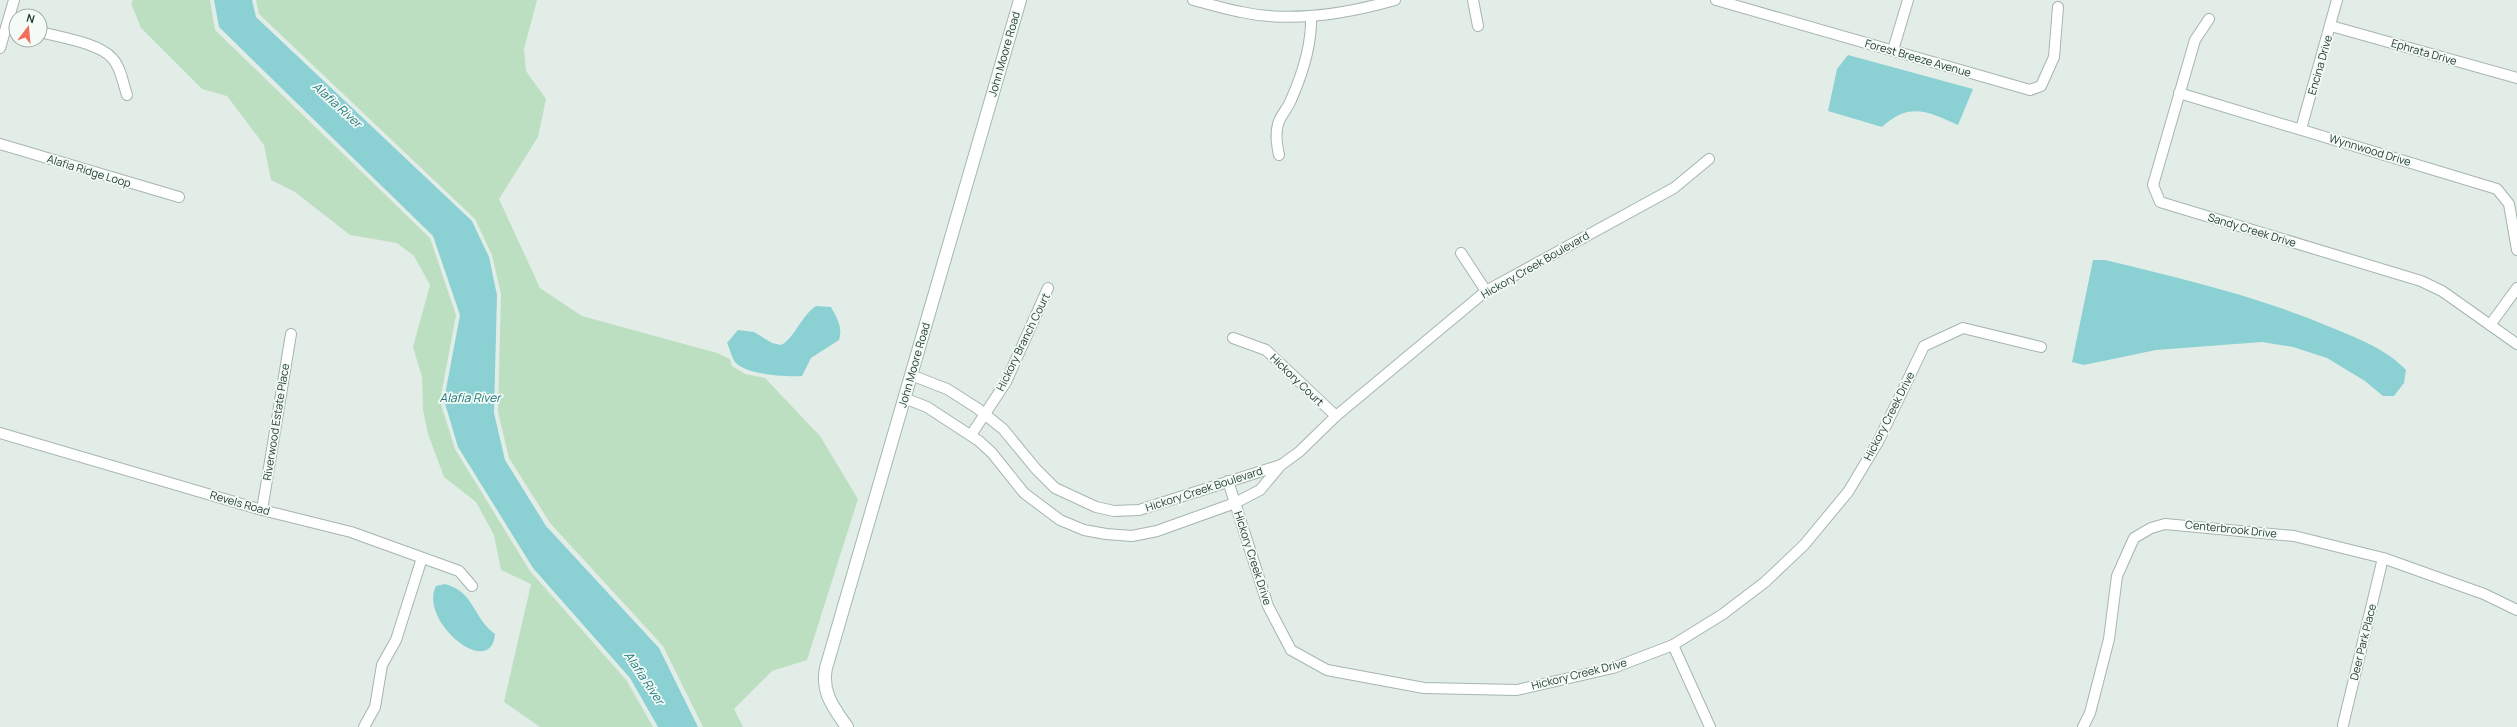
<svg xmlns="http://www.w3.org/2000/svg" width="2517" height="727" font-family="Manrope,sans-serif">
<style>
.green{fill:#bcdfc1}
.water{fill:#8bd1d3}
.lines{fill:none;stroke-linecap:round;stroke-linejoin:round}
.street-casing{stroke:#a6b5ae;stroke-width:12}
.secondary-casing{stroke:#a1b9ae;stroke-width:14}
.street{stroke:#fff;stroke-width:10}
.secondary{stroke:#fff;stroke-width:12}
.labels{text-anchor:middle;stroke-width:3.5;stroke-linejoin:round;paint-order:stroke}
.street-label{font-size:11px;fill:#233f34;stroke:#f4faf6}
.water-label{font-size:12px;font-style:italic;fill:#1b787c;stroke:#f4faf6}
</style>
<rect width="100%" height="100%" fill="#e3ede8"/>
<g class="green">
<polygon points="133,0 210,0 215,30 430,238 456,315 440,401 455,449 530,571 627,681 653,727 540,727 504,702 531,584 501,570 494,535 476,502 444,477 428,434 423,410 422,377 413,347 430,285 414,256 397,243 350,235 295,192 271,180 264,145 227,96 202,89 141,28 131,3"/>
<polygon points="256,0 537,0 524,49 526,71 546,99 538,137 499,199 540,288 582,316 717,353 730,359 732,366 745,374 765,378 820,436 858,499 807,660 772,671 734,709 743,727 703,727 663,646 550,523 509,458 498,412 501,294 492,255 475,219 259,14"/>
</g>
<g class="water">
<polygon points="214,0 252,0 256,17 472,221 489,257 497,295 494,413 505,460 546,526 659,648 698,727 658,727 630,678 533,568 458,447 444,400 460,315 433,236 219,27"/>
<path d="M1848,55L1973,89L1958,125C1927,111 1909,102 1882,127L1828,111L1837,69Z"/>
<path d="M2093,260H2105C2183,279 2261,297 2335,329C2361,340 2386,349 2406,370L2404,383L2394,396H2383L2365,381L2327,358L2293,347L2262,342L2156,350L2084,365L2072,362Z"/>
<path d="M816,306L831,307C837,318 843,327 839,340L811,358L802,376C786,377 748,375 736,363C732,359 730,349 727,343L738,330L754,332L772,343L781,345C794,339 801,316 816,306Z"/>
<path d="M445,584C475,592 472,617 495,634C491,681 418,621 436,586Z"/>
</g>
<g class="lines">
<defs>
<g id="street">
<path d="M1193,0C1209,4 1225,9 1241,12C1291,23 1346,14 1395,0"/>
<polyline points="1473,0 1478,26"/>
<polyline points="1716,0 2030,90 2041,86 2054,57 2058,7"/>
<polyline points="2209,19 2195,40 2153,185 2160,202 2421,281 2442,291 2517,344"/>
<polyline points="2331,26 2517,78"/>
<path d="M40,32C59,37 99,43 112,58C121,67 123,84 127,95"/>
<polyline points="0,48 14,0"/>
<polyline points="1893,50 1908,0"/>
<polyline points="2179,93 2497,189 2509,204 2517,250"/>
<polyline points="2301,129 2337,0"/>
<polyline points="0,144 179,197"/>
<path d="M1279,155C1277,145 1275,135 1278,124C1280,116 1288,108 1291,100C1302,75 1312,43 1311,16"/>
<polyline points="1461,253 1486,291"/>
<polyline points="2490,325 2517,288"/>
<polyline points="1233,338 1266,350 1336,416"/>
<polyline points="911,375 947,389 977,408 1003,429 1036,469 1055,488 1096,507 1114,511 1139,510 1281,465"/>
<polyline points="904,398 927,407 979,441 992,453 1024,493 1060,520 1084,530 1106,534 1132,536 1157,531 1235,503 1260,490 1281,465 1299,452 1336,416 1486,291 1674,188 1709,159"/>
<polyline points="0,433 262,510 351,532 459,571 472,586"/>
<polyline points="971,435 1006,382 1048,288"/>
<polyline points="1228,481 1268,606 1291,650 1327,670 1424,688 1517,690 1613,668 1673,645 1723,614 1765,582 1804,545 1848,492 1878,442 1924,346 1963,328 2041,347"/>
<polyline points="262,510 291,334"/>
<polyline points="1673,645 1710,727"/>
<polyline points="2343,725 2383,558"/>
<polyline points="364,727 375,707 382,665 396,640 422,558"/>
<polyline points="2083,727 2090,713 2109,639 2117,576 2134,538 2151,528 2165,524 2294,536 2383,558 2484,594 2517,610"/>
</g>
<path id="secondary" d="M847,727C834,708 821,693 826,668L1020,0"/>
</defs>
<use href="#street" class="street-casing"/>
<use href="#secondary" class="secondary-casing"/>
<use href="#street" class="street"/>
<use href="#secondary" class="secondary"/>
</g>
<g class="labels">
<g class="street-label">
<text transform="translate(2424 52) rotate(16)" y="4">Ephrata Drive</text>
<text transform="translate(1004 54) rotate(-74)" y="4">John Moore Road</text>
<text transform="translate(1918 58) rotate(16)" y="4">Forest Breeze Avenue</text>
<text transform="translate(2320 65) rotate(-74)" y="4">Encina Drive</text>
<text transform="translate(2370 150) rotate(17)" y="4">Wynnwood Drive</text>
<text transform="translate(89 171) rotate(17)" y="4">Alafia Ridge Loop</text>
<text transform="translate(2252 230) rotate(17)" y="4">Sandy Creek Drive</text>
<text transform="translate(1535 265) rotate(-30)" y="4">Hickory Creek Boulevard</text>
<text transform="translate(1023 342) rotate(-64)" y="4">Hickory Branch Court</text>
<text transform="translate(914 365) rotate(-74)" y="4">John Moore Road</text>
<text transform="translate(1297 380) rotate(44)" y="4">Hickory Court</text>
<text transform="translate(1889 416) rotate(-63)" y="4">Hickory Creek Drive</text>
<text transform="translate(276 422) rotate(-81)" y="4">Riverwood Estate Place</text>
<text transform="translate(1204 489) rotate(-18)" y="4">Hickory Creek Boulevard</text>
<text transform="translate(240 503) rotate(16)" y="4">Revels Road</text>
<text transform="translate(2231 529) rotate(6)" y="4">Centerbrook Drive</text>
<text transform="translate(1253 558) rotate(72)" y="4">Hickory Creek Drive</text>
<text transform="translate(2363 642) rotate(-76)" y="4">Deer Park Place</text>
<text transform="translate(1579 674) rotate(-14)" y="4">Hickory Creek Drive</text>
</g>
<g class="water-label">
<text transform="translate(337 105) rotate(42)" y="4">Alafia River</text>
<text x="470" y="402">Alafia River</text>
<text transform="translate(644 678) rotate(56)" y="4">Alafia River</text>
</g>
</g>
<g transform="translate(28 28) rotate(16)"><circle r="19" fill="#f4faf6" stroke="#a0afa8"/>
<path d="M0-3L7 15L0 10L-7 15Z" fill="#f36e5b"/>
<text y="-6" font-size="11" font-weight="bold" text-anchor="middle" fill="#233f34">N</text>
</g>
</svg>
